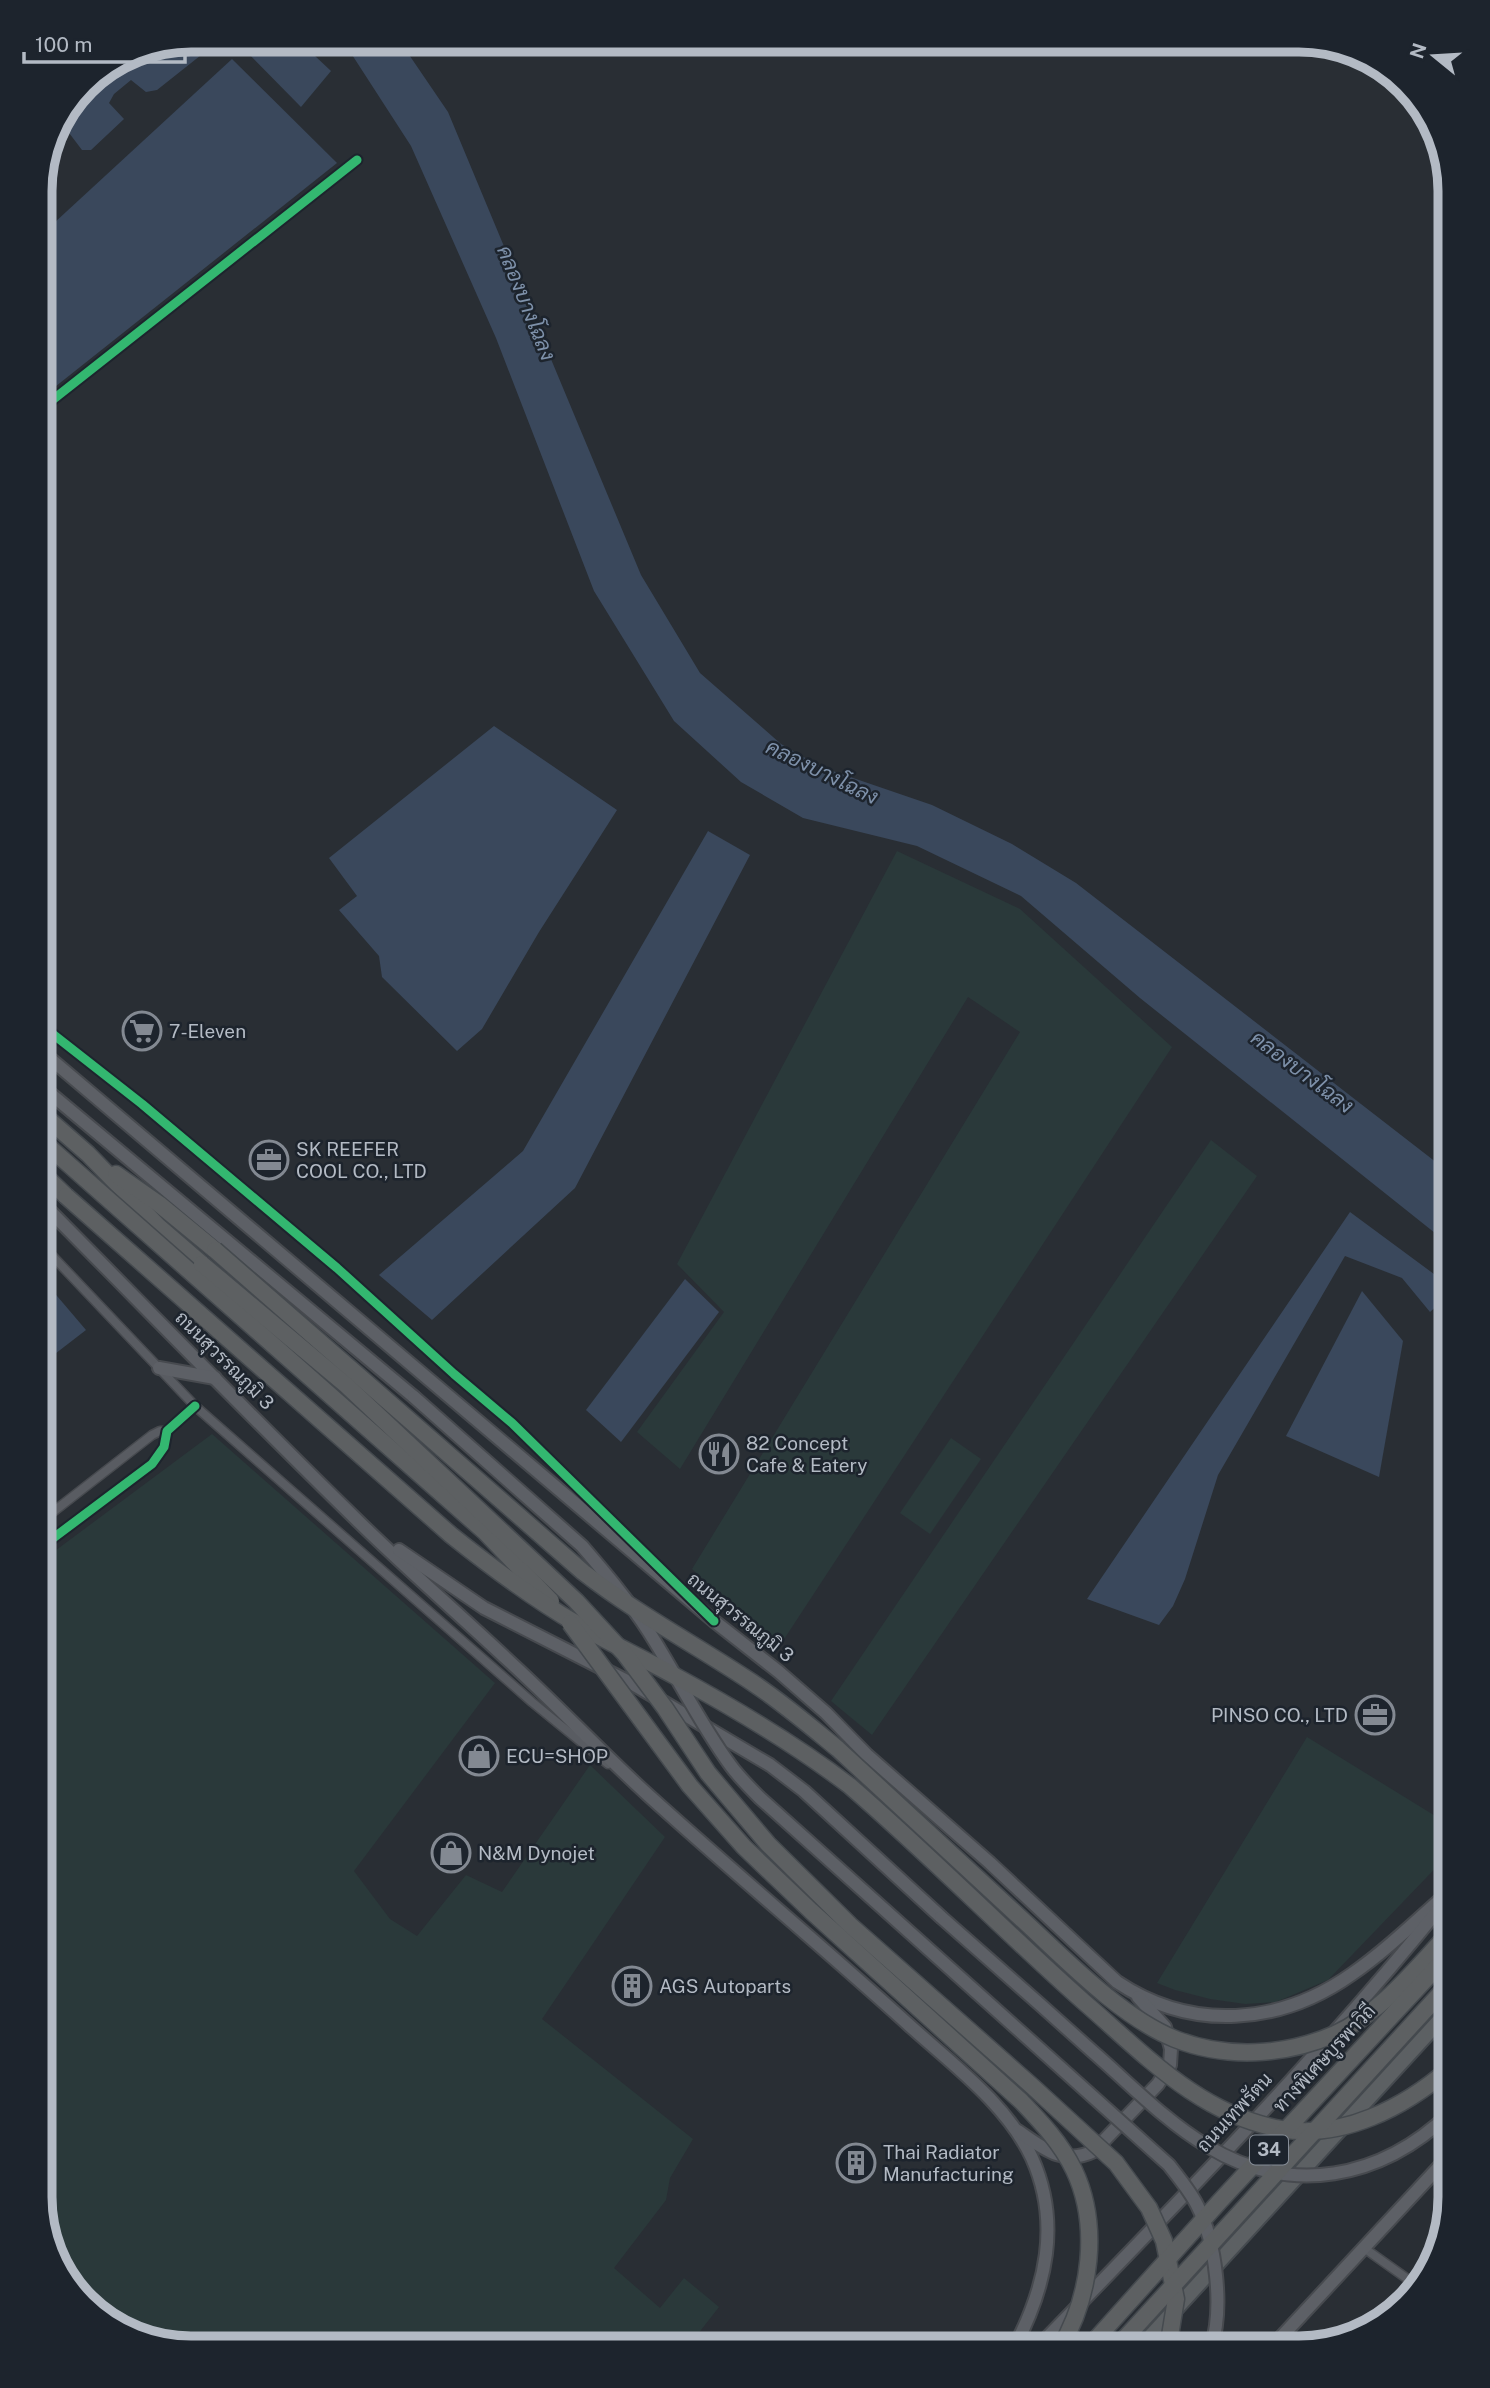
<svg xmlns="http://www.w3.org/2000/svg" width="1490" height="2388" font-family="'Public Sans',Sarabun,sans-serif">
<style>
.green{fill:#2a393a}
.water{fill:#3a485c}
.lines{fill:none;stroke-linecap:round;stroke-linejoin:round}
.minor-casing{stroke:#474a4f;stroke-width:11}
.secondary-casing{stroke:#474a4f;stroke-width:16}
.trunk-casing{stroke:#454a4f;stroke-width:18}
.motorway-casing{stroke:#454a4f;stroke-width:19}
.minor{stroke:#595c62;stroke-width:8}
.secondary{stroke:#5d6066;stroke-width:12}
.trunk{stroke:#5c6063;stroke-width:14}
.motorway{stroke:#5d6062;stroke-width:16}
.secondary-bridge-casing{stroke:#474a4f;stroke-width:16;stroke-linecap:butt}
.motorway-bridge-casing{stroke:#454a4f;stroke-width:19;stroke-linecap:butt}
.secondary-bridge{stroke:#5d6066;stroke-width:12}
.motorway-bridge{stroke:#5d6062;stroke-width:16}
.cycleway-casing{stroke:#1d242d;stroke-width:13}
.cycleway{stroke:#33b770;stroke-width:9}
.labels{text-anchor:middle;stroke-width:5;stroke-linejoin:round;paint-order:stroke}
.shield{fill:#1d242d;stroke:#868d97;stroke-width:2}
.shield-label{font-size:18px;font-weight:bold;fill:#b3bac4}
.poi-label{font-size:19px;fill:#b3bac4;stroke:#1d242d;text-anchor:start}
.street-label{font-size:19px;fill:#b3bac4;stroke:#1d242d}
.water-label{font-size:21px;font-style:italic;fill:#7e91aa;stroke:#1d242d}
.rim{fill:none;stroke:#b3bac4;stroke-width:9}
</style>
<rect width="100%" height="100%" fill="#292e34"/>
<g class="green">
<polygon points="897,851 1020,909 1172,1047 777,1650 692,1569 1020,1032 968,997 680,1469 637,1432 724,1312 677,1264"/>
<polygon points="1211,1140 1257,1176 872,1735 831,1701"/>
<polygon points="212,1434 495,1683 354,1871 390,1919 417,1936 466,1875 502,1892 590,1765 665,1837 542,2019 693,2139 670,2178 666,2200 614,2268 660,2308 684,2278 719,2307 687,2348 182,2347 108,2323 56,2264 40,2197 40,1908 47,1902 40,1896 40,1562"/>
<polygon points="951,1438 981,1459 930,1534 900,1513"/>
<polygon points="1307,1737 1450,1825 1450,1853 1328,1980 1276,2002 1245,2004 1210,1999 1175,1990 1157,1983"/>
</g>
<g class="water">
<polygon points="191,40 216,40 215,44 157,90 146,92 131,80 114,94 109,103 124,119 91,150 82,150 60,121 85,84 134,52"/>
<polygon points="254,40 298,40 331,71 301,107 245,50"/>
<polygon points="339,40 399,40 448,112 641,575 700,673 781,744 821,767 932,805 1012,844 1076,883 1450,1173 1450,1245 1140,998 1021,896 917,846 803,818 741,782 674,721 594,591 496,338 411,146 347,47"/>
<polygon points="232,59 337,163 41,398 41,235"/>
<polygon points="494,726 617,810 539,932 482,1029 457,1051 382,977 379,956 339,910 357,896 329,858"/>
<polygon points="708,831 750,855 575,1188 432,1320 379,1275 523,1151"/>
<polygon points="1350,1212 1438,1277 1445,1287 1439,1304 1430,1312 1402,1278 1345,1256 1218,1475 1185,1579 1173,1606 1159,1625 1087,1599"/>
<polygon points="40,1276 86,1330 51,1357 40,1357"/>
<polygon points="685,1279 719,1312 621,1442 586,1410"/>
<polygon points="1362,1291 1403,1341 1379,1477 1286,1436"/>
</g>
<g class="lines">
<defs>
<g id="minor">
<polyline points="41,409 357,160"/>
<polyline points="40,1024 142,1104 337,1268 454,1374 512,1423 661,1569"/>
<polyline points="40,1243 195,1406 532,1702 608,1764"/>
<polyline points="40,1522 152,1435 160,1431 167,1431"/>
<polyline points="40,1548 152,1464 164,1447 167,1431 195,1406"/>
<polyline points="1364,2248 1416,2285"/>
</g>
<g id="secondary">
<path d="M40,1050L714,1621L779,1672L826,1713L867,1755L990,1863L1117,1982C1192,2032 1280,2025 1352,1974C1387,1950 1418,1919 1450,1891"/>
<polyline points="40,1085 414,1397"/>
<path d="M40,1201C146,1308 251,1417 359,1522C408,1570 460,1615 510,1662C557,1705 600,1751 647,1794C733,1872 823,1947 909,2025C952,2064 1007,2104 1032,2158C1061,2223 1046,2287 1014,2348"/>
<polyline points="159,1368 215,1378"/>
<polyline points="399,1550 484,1608 633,1684 770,1765 804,1791 941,1917"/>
<path d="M1018,2131C1043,2148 1063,2166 1094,2151L1158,2084L1170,2065L1171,2049L1165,2027L1138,1997"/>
<path d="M1037,2348C1175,2206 1314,2063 1439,1909"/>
<polyline points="1271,2348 1450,2155"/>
</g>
<polyline id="trunk" points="1140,2348 1450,2009"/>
<g id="motorway">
<polyline points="40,1112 88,1154 158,1226 202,1264"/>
<polyline points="40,1171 66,1196"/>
<polyline points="116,1174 159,1204 215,1250"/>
</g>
</defs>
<use href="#minor" class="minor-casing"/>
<use href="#secondary" class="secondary-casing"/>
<use href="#trunk" class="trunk-casing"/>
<use href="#motorway" class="motorway-casing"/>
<use href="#minor" class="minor"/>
<use href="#secondary" class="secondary"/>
<use href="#trunk" class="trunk"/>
<use href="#motorway" class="motorway"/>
<defs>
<g id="secondary-bridge">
<path d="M414,1397L582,1546C606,1574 629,1601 649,1632C677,1676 700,1724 731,1766C739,1777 750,1788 760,1798L1169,2165C1179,2178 1190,2191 1197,2205C1216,2242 1224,2308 1211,2348"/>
<path d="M941,1917C991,1961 1042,2006 1092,2051C1129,2083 1165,2121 1207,2146C1291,2197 1381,2179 1450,2113"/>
</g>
<g id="motorway-bridge">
<polyline points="40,1139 485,1532 551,1601"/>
<path d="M66,1196L451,1535C491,1567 532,1598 577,1624C609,1643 643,1658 675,1676C736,1709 795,1744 850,1786C931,1856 1005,1932 1084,2002C1144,2054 1200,2115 1281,2129C1342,2140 1405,2107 1450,2068"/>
<path d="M215,1250L583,1572C637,1614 696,1645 753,1683C783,1703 810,1726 838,1749C900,1806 962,1864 1025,1922C1067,1961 1121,2017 1175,2039C1226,2059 1285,2056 1335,2034C1381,2013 1416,1968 1450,1932"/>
<polyline points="202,1264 346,1385 576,1601 624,1653 665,1708 708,1773 768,1844 850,1925 1032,2086 1116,2163 1149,2208 1164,2241 1176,2299 1168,2348"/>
<path d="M570,1623L690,1786L744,1847L811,1911L1021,2101C1041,2122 1061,2143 1074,2170C1100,2225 1091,2296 1060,2348"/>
<polyline points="1088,2348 1220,2201 1450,1953"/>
<polyline points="1116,2348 1450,1983"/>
</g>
</defs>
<use href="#secondary-bridge" class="secondary-bridge-casing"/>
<use href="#motorway-bridge" class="motorway-bridge-casing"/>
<use href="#secondary-bridge" class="secondary-bridge"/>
<use href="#motorway-bridge" class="motorway-bridge"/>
<defs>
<g id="cycleway">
<polyline points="41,409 357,160"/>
<polyline points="40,1024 142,1104 337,1268 454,1374 512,1423 714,1621"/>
<polyline points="40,1548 152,1464 164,1447 167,1431 195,1406"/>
</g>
</defs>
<use href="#cycleway" class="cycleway-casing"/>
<use href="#cycleway" class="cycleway"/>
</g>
<defs>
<symbol id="supermarket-ring" viewBox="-11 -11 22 22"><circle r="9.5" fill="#1d242d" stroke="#838992" stroke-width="1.5"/><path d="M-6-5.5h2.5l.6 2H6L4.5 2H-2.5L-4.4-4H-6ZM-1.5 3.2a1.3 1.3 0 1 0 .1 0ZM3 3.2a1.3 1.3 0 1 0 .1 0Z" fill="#838992"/></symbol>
<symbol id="office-ring" viewBox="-11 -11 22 22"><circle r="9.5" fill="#1d242d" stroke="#838992" stroke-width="1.5"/><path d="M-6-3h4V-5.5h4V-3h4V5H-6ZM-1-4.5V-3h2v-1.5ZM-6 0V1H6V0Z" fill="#838992"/></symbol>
<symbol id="restaurant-ring" viewBox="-11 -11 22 22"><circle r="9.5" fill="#1d242d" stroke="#838992" stroke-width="1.5"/><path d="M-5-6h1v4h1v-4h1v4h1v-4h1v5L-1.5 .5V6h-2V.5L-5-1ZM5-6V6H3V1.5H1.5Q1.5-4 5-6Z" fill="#838992"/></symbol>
<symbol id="shop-ring" viewBox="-11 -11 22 22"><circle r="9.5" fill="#1d242d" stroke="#838992" stroke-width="1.5"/><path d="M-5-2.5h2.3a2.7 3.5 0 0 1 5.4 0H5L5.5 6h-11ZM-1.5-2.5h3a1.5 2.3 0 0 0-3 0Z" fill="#838992"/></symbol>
<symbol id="building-ring" viewBox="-11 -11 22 22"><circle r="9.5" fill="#1d242d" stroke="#838992" stroke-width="1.5"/><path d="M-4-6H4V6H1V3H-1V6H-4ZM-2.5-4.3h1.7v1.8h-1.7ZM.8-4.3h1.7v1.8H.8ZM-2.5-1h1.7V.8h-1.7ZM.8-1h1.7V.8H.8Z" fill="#838992"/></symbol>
</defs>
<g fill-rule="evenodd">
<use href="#supermarket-ring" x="120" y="1009" width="44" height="44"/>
<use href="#office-ring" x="247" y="1138" width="44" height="44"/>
<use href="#restaurant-ring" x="697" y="1432" width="44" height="44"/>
<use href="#office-ring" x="1353" y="1693" width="44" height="44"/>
<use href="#shop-ring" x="457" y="1734" width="44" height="44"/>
<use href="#shop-ring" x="429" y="1831" width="44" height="44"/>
<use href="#building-ring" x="610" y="1964" width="44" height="44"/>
<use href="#building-ring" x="834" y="2141" width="44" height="44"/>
</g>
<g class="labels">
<rect class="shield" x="1250" y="2135.5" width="38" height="29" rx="5"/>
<g class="shield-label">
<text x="1269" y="2156">34</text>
</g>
<g class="poi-label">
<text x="169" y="1038">7-Eleven</text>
<text x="296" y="1156">SK REEFER<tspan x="296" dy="22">COOL CO., LTD</tspan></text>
<text x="746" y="1450">82 Concept<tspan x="746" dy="22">Cafe &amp; Eatery</tspan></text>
<text x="1348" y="1722" text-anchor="end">PINSO CO., LTD</text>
<text x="506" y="1763">ECU=SHOP</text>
<text x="478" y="1860">N&amp;M Dynojet</text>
<text x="659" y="1993">AGS Autoparts</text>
<text x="883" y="2159">Thai Radiator<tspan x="883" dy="22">Manufacturing</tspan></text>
</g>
<g class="street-label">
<text transform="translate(225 1360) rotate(45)" y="7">ถนนสุวรรณภูมิ 3</text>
<text transform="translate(741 1617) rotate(39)" y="7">ถนนสุวรรณภูมิ 3</text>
<text transform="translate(1324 2058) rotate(-47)" y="7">ทางพิเศษบูรพาวิถี</text>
<text transform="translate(1234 2112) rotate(-47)" y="7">ถนนเทพรัตน</text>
</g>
<g class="water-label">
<text transform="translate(526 303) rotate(68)" y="7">คลองบางโฉลง</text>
<text transform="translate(822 772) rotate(26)" y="7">คลองบางโฉลง</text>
<text transform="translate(1302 1072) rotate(37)" y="7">คลองบางโฉลง</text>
</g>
</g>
<path d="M0 0H1490V2388H0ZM191 52H1299A139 139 0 0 1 1438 191V2197A139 139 0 0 1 1299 2336H191A139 139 0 0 1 52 2197V191A139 139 0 0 1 191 52Z" fill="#1d242d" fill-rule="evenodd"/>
<path class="rim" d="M191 52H1299A139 139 0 0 1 1438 191V2197A139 139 0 0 1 1299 2336H191A139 139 0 0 1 52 2197V191A139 139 0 0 1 191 52Z"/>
<g transform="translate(1434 56) rotate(288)" stroke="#1d242d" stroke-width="5" paint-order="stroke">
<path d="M0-5L12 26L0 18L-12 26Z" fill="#b3bac4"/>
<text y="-10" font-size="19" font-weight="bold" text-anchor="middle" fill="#b3bac4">N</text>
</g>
<path d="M24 52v10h161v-10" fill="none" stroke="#b3bac4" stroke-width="3.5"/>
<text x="35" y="52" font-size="21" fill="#b3bac4" stroke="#1d242d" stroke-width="5" paint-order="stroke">100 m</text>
</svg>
